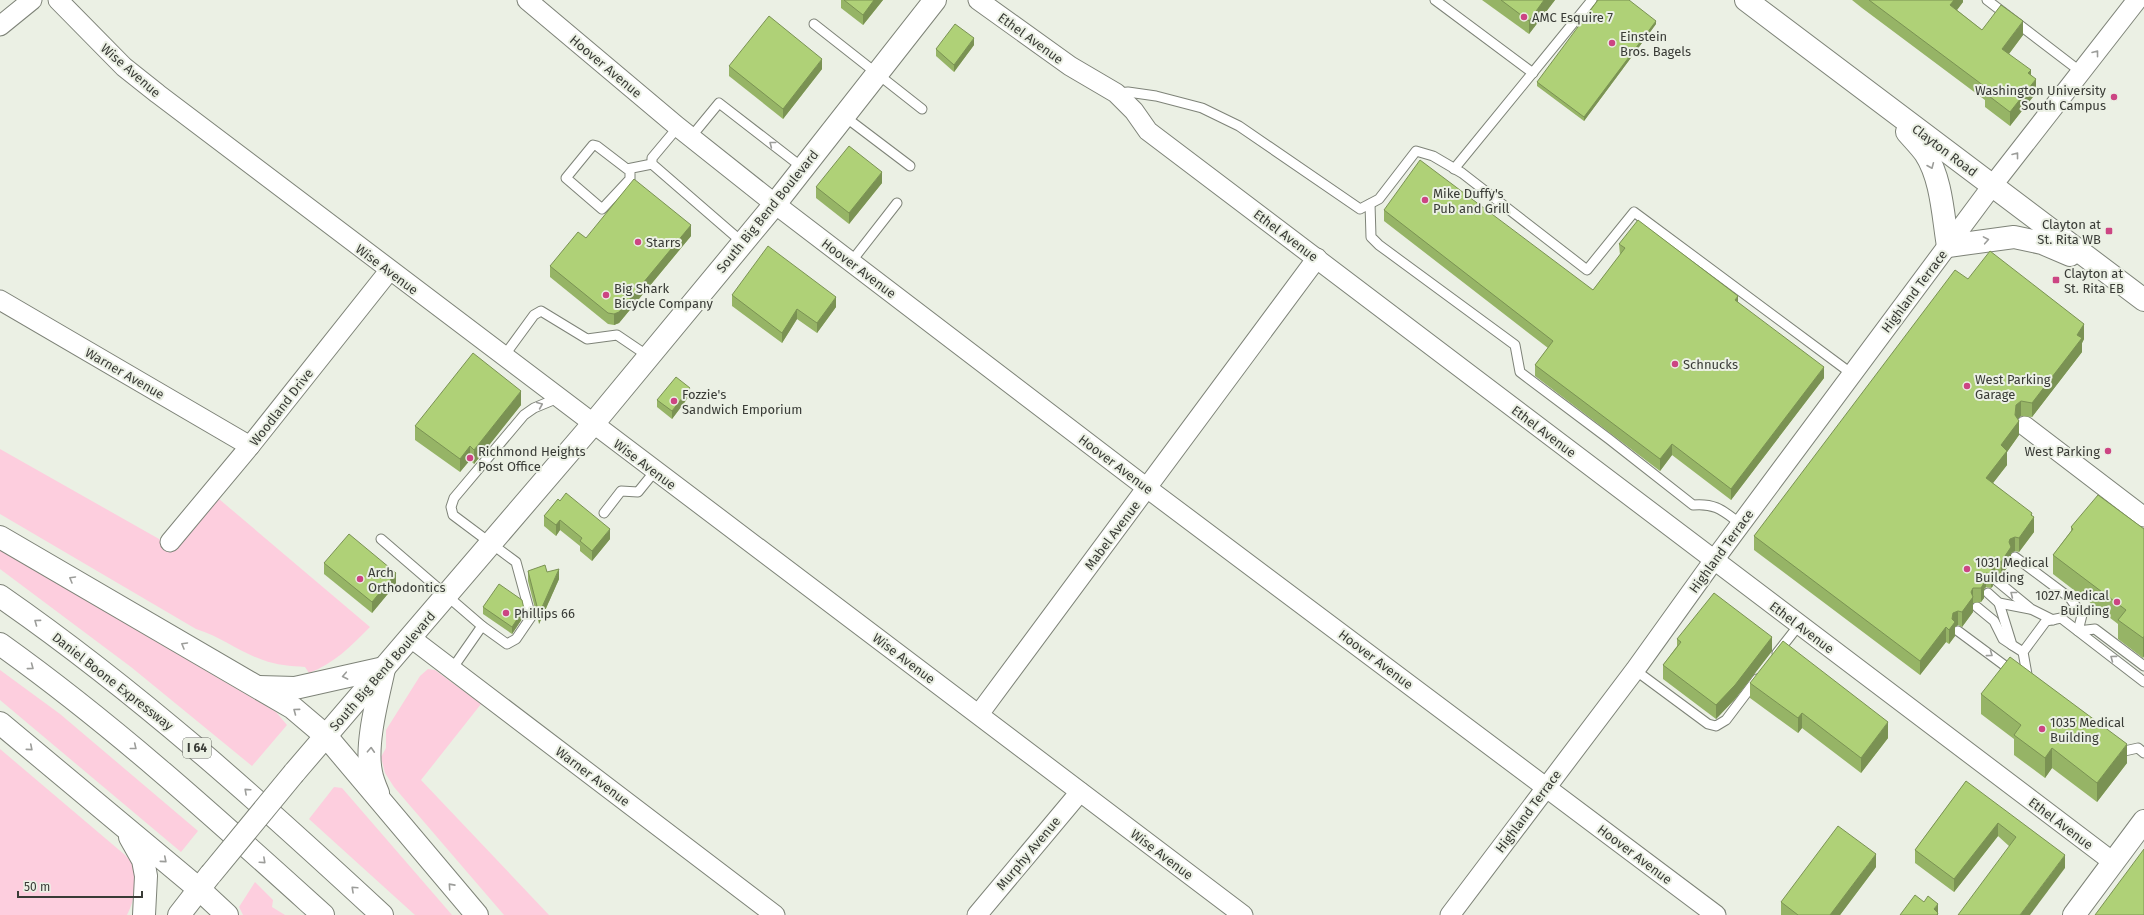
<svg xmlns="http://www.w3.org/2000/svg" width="2144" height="915" font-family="'Fira Sans',sans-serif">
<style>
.green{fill:#fdcede}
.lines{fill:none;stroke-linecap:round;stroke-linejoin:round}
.lane-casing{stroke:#7e8378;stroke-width:11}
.street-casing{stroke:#7e8378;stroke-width:21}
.secondary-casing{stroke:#7e8378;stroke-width:24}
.primary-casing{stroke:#7e8378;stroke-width:24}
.highway-casing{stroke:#7e8378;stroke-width:24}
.lane{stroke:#fff;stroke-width:9}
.street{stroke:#fff;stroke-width:19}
.secondary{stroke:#fff;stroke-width:22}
.primary{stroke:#fff;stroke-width:22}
.highway{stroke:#fff;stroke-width:22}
.secondary-bridge-casing{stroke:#7e8378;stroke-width:24;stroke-linecap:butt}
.secondary-bridge{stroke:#fff;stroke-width:22}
.wall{fill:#96b466}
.shaded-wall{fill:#7a9253}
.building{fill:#afd177;stroke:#7a9253}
.oneway{stroke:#9c9d9a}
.poi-dot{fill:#cc4583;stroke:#ebf0e4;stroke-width:1.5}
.labels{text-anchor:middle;stroke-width:4;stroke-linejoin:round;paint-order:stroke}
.shield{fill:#ebf0e4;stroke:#6e716a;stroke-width:1}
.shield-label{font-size:12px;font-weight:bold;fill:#393b36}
.poi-label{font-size:13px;fill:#393b36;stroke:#ebf0e4;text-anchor:start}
.street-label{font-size:13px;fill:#393b36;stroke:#ebf0e4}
</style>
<rect width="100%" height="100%" fill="#ebf0e4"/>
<g class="green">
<path d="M0,449L175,548L219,499L370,627C351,646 335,663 309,673L305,667C291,666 276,665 263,660C239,652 222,637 196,629L0,514Z"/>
<polygon points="0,550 276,712 287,725 252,766 131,667 0,569"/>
<polygon points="428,669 435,670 481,704 421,780 549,915 504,915 394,787 385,773 381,757 386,748 386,730 420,676"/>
<polygon points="0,670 60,714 198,831 181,852 0,700"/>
<path d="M0,749L125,855L135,866L139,875L134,877C135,891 134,902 127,915H0Z"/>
<polygon points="334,787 342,788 452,915 415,915 309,819"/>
<polygon points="255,882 273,900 272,907 285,915 243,915 239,907"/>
</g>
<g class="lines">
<defs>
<g id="lane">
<polyline points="1435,0 1533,73"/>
<polyline points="1987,0 2081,72"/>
<polyline points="814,24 922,109"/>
<polyline points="1118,93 1128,92 1156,96 1202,108 1239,126 1360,209 1379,199 1416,151 1433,156 1462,173 1587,270 1634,212 1852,374"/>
<polyline points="844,116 910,166"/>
<polyline points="678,127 652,158 652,164 742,242"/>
<polyline points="691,137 719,103 803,168"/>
<polyline points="1454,169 1592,0"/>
<polyline points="630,170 630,179 602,209 566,178 593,145 597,146 627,169 652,164"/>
<path d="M1370,204L1371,237L1379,245L1515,345L1520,372L1609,439L1693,505C1716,503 1723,511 1741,524"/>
<polyline points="851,262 897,203"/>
<polyline points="504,356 534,315 541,311 587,339 617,335 648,356"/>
<polyline points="604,513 621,491 638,492 655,471"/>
<polyline points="381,539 482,626 507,644 516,639 531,617 516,562 453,515 451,507 454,498 524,415 534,408 558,398"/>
<polyline points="2015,557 2070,598 2082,615 2078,631 2095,629 2144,666"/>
<polyline points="1997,581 2031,609 2053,620"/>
<polyline points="1988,593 1999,603 2030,609"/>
<polyline points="1999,603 2012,645 2023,652"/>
<polyline points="1977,607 1994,621 2003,639 2012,645"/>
<polyline points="1958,631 2012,671"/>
<polyline points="1777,653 1799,625"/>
<polyline points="452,669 482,626"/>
<polyline points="1635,670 1708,724 1716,726 1726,720 1757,679"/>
<polyline points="2028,680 2023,652 2046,621 2061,618 2144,682"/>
<polyline points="2116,749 2120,752 2138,748 2144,753"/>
</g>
<g id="street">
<polyline points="58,0 124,67 158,94 1243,915"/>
<polyline points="527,0 678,127 775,204 1147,488 1716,915"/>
<polyline points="978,0 1070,66 1116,93 1134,111 1148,131 2113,862"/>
<polyline points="0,26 32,0"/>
<polyline points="0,300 250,446"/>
<polyline points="2025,426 2144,517"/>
<polyline points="170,542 250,446 389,271"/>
<polyline points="411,638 775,915"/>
<polyline points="979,714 1317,258"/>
<polyline points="977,915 1080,792"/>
<polyline points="1450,915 1635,670 1714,560 1992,186 2137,0"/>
</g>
<g id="secondary">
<polyline points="326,736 477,915"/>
<polyline points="294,773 593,424 775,204 935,0"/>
<path d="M378,793C375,786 372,779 371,772C365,744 378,697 384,669"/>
<polyline points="199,889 227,915"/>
<polyline points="179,915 210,875"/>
<polyline points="2074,915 2144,821"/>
</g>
<g id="primary">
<polyline points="1746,0 2144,300"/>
<path d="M1907,132C1913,139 1920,146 1925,153C1942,179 1943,217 1948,246L2014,237L2042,243L2070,255"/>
</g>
<g id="highway">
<polyline points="0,537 293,708 326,736"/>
<path d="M0,596C137,691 260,802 382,915"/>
<path d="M0,644C115,726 219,821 323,915"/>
<polyline points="259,687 295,688 384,668"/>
<polyline points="0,723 199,889"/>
<polyline points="130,837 143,860 146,876 144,915"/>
</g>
</defs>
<use href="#lane" class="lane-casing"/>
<use href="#street" class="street-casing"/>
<use href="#secondary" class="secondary-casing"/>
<use href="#primary" class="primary-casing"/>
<use href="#highway" class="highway-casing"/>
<use href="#lane" class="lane"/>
<use href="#street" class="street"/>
<use href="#secondary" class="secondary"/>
<use href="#primary" class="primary"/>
<use href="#highway" class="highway"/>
<defs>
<polyline id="secondary-bridge" points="211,874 294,773"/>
</defs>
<use href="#secondary-bridge" class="secondary-bridge-casing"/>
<use href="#secondary-bridge" class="secondary-bridge"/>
</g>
<g class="wall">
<polygon points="841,0 883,0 863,25 841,8"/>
<polygon points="1482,0 1555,0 1529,34"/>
<polygon points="1852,0 1963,0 1963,2 1957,10 1982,30 2023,35 2009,54 2031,76 2036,93 2010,126 1985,107 1985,100 1862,8"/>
<polygon points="1656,24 1584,121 1537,86 1537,82"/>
<polygon points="974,45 954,72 936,56 936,49"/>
<polygon points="729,66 822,69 783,119 729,76"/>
<polygon points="882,183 849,224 816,198 816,187"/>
<polygon points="1384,210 1593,290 1620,255 1619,244 1738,302 1824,378 1731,500 1672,455 1660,471 1535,376 1535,365 1548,348 1384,221"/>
<polygon points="691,236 619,323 614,325 608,324 550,277 550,266 586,238"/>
<polygon points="1968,279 2084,339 2082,343 2082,352 2032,417 2021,416 2017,419 2019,435 2007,452 2007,465 1993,483 2032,516 2034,532 2019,552 2015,551 2011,553 2011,562 2001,576 1995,575 1993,577 1993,586 1991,588 1986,587 1984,589 1984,598 1981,602 1973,603 1973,612 1962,627 1958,625 1955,627 1955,636 1949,644 1946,642 1920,675 1754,550 1754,536"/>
<polygon points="732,295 836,307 817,333 797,319 782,343 732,306"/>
<polygon points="690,395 672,419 657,407 657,400"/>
<polygon points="521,405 474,464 470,460 460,472 415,440 415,426"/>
<polygon points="558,499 610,539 592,561 580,551 580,546 560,530 556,536 544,526 544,516"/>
<polygon points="2071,527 2144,529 2144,656 2143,658 2118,639 2118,624 2053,574 2053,555 2071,531"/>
<polygon points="324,563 396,584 372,613 324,574"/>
<polygon points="528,571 559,579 539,624 528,581"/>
<polygon points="483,607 524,616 512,634 483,614"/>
<polygon points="1677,639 1772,651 1735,699 1716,719 1663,679 1663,665 1677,646"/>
<polygon points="1750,683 1888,738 1861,773 1802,728 1798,733 1750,698"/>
<polygon points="1981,694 2127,763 2097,802 2052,768 2045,778 2014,755 2014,739 1981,714"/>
<polygon points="1966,781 2065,868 2009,846 1998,836 1954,892 1915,863 1915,850"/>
<polygon points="1876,867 1840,915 1781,915 1781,902"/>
</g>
<g class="shaded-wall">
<polygon points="874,0 883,0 863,25 863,15"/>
<polygon points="1544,0 1555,0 1529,34 1529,21"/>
<polygon points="1954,0 1963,0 1963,2 1950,19 1950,5"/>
<polygon points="1656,21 1656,24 1584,121 1584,117"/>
<polygon points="2023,21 2023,35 2002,63 2002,49"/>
<polygon points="974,38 974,45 954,72 954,65"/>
<polygon points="822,59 822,69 783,119 783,109"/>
<polygon points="2031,70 2031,84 2028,73"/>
<polygon points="2036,79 2036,93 2010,126 2010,112"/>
<polygon points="882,172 882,183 849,224 849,213"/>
<polygon points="691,225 691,236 619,323 614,325 614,314"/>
<polygon points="1738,296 1738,307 1735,300"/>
<polygon points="836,297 836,307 817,333 817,323"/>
<polygon points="797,309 797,319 782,343 782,333"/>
<polygon points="2084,324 2084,339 2082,343 2082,352 2032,417 2032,403"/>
<polygon points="1824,367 1824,378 1731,500 1731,489"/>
<polygon points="690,388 690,395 672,419 672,411"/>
<polygon points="521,391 521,405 474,464 474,450"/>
<polygon points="2021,401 2021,416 2016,420 2019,421 2019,435 2007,452 2007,465 1986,492 1986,478 2015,415 2016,405"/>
<polygon points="1672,444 1672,455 1660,471 1660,459"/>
<polygon points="470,446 470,460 460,472 460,459"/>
<polygon points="2032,513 2032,520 2034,517 2034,532 2019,552 2019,538"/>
<polygon points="560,520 560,530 556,536 556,525"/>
<polygon points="610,529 610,539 592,561 592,551"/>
<polygon points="2015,537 2015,551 2011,553 2011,562 2001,576 2001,562 2010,539"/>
<polygon points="1995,561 1995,575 1993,577 1993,586 1991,588 1991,568 1992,563"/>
<polygon points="559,569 559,579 539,624 539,614"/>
<polygon points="396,573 396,584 372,613 372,602"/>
<polygon points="1986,573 1986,587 1984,589 1984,598 1981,602 1981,588 1982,577"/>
<polygon points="1973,588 1973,612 1962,627 1962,612"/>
<polygon points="524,609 524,616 512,634 512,627"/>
<polygon points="1958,611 1958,625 1955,627 1955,636 1949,644 1949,630 1952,619 1953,613"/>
<polygon points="1946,627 1946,642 1920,675 1920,661"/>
<polygon points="2144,636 2144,656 2143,658 2143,638"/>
<polygon points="1772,637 1772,651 1735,699 1716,719 1716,705"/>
<polygon points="1802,713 1802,728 1798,733 1798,718"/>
<polygon points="1888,722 1888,738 1861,773 1861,758"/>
<polygon points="2127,744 2127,763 2097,802 2097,783"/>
<polygon points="2052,748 2052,768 2045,778 2045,758"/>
<polygon points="1998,823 1998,836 1954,892 1954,879"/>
<polygon points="1876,854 1876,867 1840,915 1830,915"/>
<polygon points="2065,855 2065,868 2030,915 2020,915"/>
<polygon points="1938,904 1938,915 1934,915 1934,909"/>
</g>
<g class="building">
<polygon points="844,0 874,0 863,15"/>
<polygon points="1501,0 1544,0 1529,21"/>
<polygon points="1598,0 1629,0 1656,21 1584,117 1537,82"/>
<polygon points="1869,0 1954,0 1950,5 1982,30 2001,5 2023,21 2002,49 2031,70 2028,73 2036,79 2010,112 1985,93 1988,89"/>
<polygon points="769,16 822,59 783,109 729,66"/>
<polygon points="955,24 974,38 954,65 936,49"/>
<polygon points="849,146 882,172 849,213 816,187"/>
<polygon points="1420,160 1593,290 1625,248 1619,244 1638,220 1738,296 1735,300 1824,367 1731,489 1672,444 1660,459 1535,365 1553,341 1384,210"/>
<polygon points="634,179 691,225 619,312 614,314 608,313 550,266 578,232 586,238"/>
<polygon points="768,246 836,297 817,323 797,309 782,333 732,295"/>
<polygon points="1990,251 2084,324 2077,335 2082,338 2032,403 2021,401 2016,405 2015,415 2019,421 2001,445 2007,451 1986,478 2032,513 2031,515 2034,517 2019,538 2015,537 2010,539 2009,542 2011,547 2001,562 1995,561 1992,563 1991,568 1993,571 1991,574 1986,573 1982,577 1984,583 1981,588 1973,588 1971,592 1973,597 1962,612 1958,611 1953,613 1952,619 1955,622 1949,630 1946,627 1920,661 1754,536 1955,270 1968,279"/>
<polygon points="473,353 521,391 474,450 470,446 460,459 415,426"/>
<polygon points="676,377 690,388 672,411 657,400"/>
<polygon points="566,493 610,529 592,551 580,541 582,538 560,520 556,525 544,516 558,499 560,501"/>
<polygon points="2098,495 2144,529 2144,636 2143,638 2118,620 2126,610 2053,555 2073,529 2071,527"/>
<polygon points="349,534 396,573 372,602 324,563"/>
<polygon points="545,565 547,572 559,569 539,614 528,571"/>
<polygon points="499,584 522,600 524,609 512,627 483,607"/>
<polygon points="1714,593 1772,637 1735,685 1716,705 1663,665 1681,642 1677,639"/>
<polygon points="1783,641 1888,722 1861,758 1802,713 1798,718 1750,683"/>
<polygon points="2010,657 2127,744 2097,783 2052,748 2045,758 2014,735 2021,725 1981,694"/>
<polygon points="1966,781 2065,855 2020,915 1958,915 2016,837 1998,823 1954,879 1915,850"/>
<polygon points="1838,826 1876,854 1830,915 1798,915 1781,902"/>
<polygon points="2144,849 2144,915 2095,915"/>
<polygon points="1915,895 1924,902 1928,896 1938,904 1934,909 1938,913 1937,915 1900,915"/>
</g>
<defs><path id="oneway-chevron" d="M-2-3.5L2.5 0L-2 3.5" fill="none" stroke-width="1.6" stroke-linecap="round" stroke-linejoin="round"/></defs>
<g class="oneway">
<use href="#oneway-chevron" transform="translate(2096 53) rotate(-52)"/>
<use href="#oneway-chevron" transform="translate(772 144) rotate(-142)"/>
<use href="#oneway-chevron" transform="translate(2016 155) rotate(-52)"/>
<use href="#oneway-chevron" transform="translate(1931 166) rotate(67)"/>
<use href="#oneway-chevron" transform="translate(1986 240) rotate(-10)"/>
<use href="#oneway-chevron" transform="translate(540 405) rotate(-23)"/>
<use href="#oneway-chevron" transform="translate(72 579) rotate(-150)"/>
<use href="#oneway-chevron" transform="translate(2013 594) rotate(-142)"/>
<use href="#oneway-chevron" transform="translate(37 622) rotate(-144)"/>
<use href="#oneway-chevron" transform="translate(184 645) rotate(-150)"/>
<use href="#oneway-chevron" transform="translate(1990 654) rotate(36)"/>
<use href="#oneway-chevron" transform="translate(2113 658) rotate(-143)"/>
<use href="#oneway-chevron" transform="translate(31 667) rotate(37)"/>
<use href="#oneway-chevron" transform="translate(345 676) rotate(169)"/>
<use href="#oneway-chevron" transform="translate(296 711) rotate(-143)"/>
<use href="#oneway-chevron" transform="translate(134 747) rotate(39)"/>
<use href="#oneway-chevron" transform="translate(30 748) rotate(40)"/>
<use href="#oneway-chevron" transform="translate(371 750) rotate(-87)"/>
<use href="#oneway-chevron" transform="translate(247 791) rotate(-138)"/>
<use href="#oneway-chevron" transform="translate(164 860) rotate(40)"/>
<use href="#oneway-chevron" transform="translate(263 861) rotate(42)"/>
<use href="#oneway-chevron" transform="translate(451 886) rotate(-132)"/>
<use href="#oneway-chevron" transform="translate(354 889) rotate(-137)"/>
</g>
<g class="poi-dot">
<circle cx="1524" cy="17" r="4"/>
<circle cx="1612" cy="43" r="4"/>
<circle cx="2114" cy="97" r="4"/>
<circle cx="1425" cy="200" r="4"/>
<rect x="2105" y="227" width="8" height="8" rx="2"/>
<circle cx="638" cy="242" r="4"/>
<rect x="2052" y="276" width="8" height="8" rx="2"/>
<circle cx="606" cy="295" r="4"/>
<circle cx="1675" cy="364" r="4"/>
<circle cx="1967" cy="386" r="4"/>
<circle cx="674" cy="401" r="4"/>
<circle cx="2108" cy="451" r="4"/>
<circle cx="470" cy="458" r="4"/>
<circle cx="1967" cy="569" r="4"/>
<circle cx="360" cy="579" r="4"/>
<circle cx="2117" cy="602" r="4"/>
<circle cx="506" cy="613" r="4"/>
<circle cx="2042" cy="729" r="4"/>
</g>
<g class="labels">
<rect class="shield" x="183" y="738" width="28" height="20" rx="3"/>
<g class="shield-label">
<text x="197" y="752">I 64</text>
</g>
<g class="poi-label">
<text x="1532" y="22">AMC Esquire 7</text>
<text x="1620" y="41">Einstein<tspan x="1620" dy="15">Bros. Bagels</tspan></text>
<text x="2106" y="95" text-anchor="end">Washington University<tspan x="2106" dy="15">South Campus</tspan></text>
<text x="1433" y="198">Mike Duffy's<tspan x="1433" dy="15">Pub and Grill</tspan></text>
<text x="2101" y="229" text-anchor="end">Clayton at<tspan x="2101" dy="15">St. Rita WB</tspan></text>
<text x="646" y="247">Starrs</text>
<text x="2064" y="278">Clayton at<tspan x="2064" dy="15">St. Rita EB</tspan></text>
<text x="614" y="293">Big Shark<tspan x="614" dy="15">Bicycle Company</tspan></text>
<text x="1683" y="369">Schnucks</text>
<text x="1975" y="384">West Parking<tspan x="1975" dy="15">Garage</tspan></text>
<text x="682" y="399">Fozzie's<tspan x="682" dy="15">Sandwich Emporium</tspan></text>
<text x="478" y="456">Richmond Heights<tspan x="478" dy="15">Post Office</tspan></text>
<text x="2100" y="456" text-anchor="end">West Parking</text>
<text x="1975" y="567">1031 Medical<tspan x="1975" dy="15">Building</tspan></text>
<text x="368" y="577">Arch<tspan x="368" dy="15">Orthodontics</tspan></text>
<text x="2109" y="600" text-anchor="end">1027 Medical<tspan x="2109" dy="15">Building</tspan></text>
<text x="514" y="618">Phillips 66</text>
<text x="2050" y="727">1035 Medical<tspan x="2050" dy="15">Building</tspan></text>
</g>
<g class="street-label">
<text transform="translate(1031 38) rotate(36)" y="5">Ethel Avenue</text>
<text transform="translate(606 66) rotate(40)" y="5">Hoover Avenue</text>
<text transform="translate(131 70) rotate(41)" y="5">Wise Avenue</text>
<text transform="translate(1945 150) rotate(37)" y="5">Clayton Road</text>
<text transform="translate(767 211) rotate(-51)" y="5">South Big Bend Boulevard</text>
<text transform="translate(1286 235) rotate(37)" y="5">Ethel Avenue</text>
<text transform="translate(859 268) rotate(37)" y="5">Hoover Avenue</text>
<text transform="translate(387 269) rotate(37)" y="5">Wise Avenue</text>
<text transform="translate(1914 291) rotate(-53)" y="5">Highland Terrace</text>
<text transform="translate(125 373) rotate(30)" y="5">Warner Avenue</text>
<text transform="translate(281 407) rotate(-52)" y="5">Woodland Drive</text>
<text transform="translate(1544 431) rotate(37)" y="5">Ethel Avenue</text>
<text transform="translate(645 464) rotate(37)" y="5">Wise Avenue</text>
<text transform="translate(1116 464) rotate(37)" y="5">Hoover Avenue</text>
<text transform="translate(1112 535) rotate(-53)" y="5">Mabel Avenue</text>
<text transform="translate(1721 551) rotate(-54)" y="5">Highland Terrace</text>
<text transform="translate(1802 627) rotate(37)" y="5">Ethel Avenue</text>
<text transform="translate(904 658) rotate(37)" y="5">Wise Avenue</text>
<text transform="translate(1376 659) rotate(37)" y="5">Hoover Avenue</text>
<text transform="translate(382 671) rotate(-49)" y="5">South Big Bend Boulevard</text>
<text transform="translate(113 681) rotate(38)" y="5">Daniel Boone Expressway</text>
<text transform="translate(593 776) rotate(37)" y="5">Warner Avenue</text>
<text transform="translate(1528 811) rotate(-53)" y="5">Highland Terrace</text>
<text transform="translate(2061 823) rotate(37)" y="5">Ethel Avenue</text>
<text transform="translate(1028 853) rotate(-50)" y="5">Murphy Avenue</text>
<text transform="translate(1162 854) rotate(37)" y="5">Wise Avenue</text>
<text transform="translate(1635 854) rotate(37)" y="5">Hoover Avenue</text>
</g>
</g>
<path d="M18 891v6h124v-6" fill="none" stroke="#393b36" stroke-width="2"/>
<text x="24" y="891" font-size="12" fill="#393b36" stroke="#ebf0e4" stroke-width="3" paint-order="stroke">50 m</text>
</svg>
